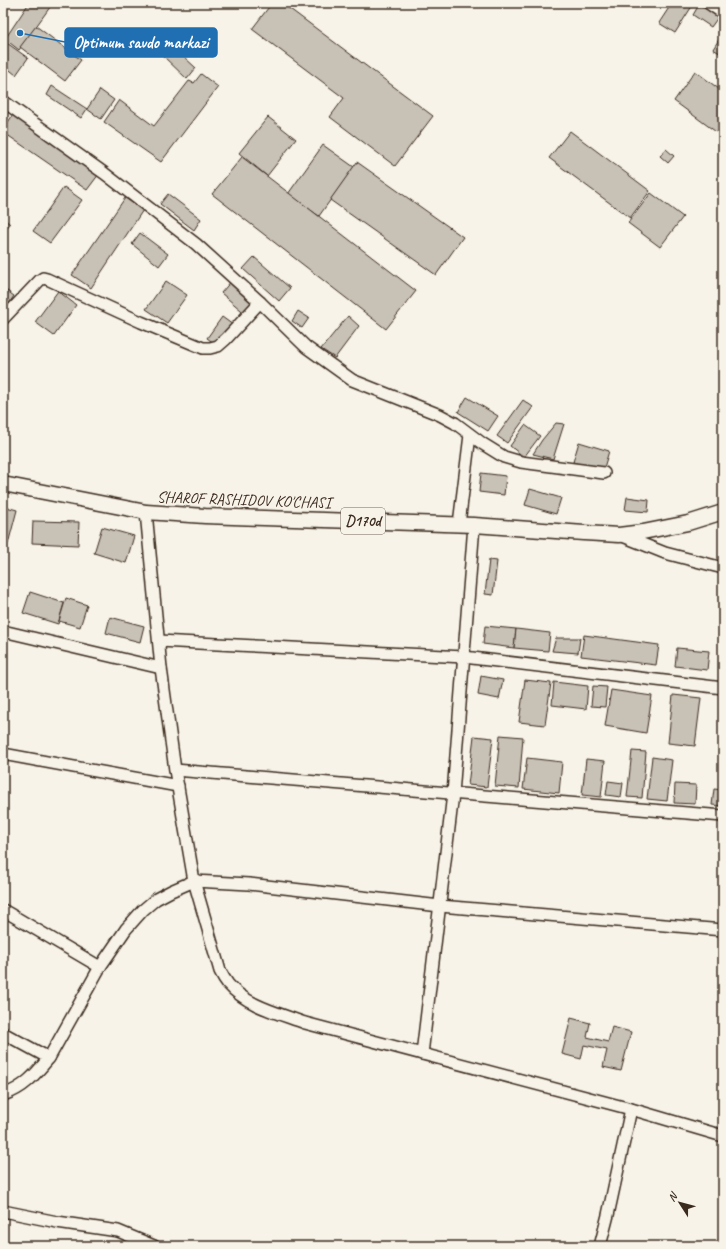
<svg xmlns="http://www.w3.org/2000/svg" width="726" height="1249" font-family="Caveat,sans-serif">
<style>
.building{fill:#c8c1b6;stroke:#3b2a1e}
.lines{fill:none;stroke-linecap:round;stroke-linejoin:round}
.minor-casing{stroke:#3b2a1e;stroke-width:14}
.major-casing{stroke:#3b2a1e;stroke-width:17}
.minor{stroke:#f7f3e8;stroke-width:11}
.major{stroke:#f7f3e8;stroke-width:14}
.labels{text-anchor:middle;stroke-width:3.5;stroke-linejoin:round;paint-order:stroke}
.shield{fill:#f7f3e8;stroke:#73665b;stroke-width:1}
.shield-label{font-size:15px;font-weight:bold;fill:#3b2a1e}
.street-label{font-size:16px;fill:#3b2a1e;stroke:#f7f3e8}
.leader{fill:none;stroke:#1f6fb2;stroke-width:1.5}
.callout-dot{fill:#1f6fb2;stroke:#f7f3e8;stroke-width:1.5}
.callout{fill:#1f6fb2;stroke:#1f6fb2;stroke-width:1.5}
.callout-label{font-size:17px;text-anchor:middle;font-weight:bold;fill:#fff}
</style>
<rect width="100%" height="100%" fill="#f7f3e8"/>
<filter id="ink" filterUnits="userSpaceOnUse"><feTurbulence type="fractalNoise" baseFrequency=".025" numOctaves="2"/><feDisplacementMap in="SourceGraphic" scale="8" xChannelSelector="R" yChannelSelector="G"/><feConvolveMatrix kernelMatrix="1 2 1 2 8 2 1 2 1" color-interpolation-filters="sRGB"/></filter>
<g filter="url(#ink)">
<g class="building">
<polygon points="29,3 53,3 19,50 5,39"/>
<polygon points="272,3 282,3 433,116 395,166 330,117 344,98 252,29"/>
<polygon points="672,3 694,3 675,33 659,23"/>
<polygon points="700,3 719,16 711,27 693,15"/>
<polygon points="36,26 81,60 65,81 20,47"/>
<polygon points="723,33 723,55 713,49"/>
<polygon points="3,39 4,41 28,58 16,75 6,67 4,69 3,68"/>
<polygon points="170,44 196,68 187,79 162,55"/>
<polygon points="695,71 723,92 723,137 674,101"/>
<polygon points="201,74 218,87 161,162 104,122 119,100 154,126 189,81 194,83"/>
<polygon points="52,86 87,109 81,118 47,95"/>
<polygon points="100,90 114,100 101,119 87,109"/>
<polygon points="14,113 102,170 87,190 3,132 3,130"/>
<polygon points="268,117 296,139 267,176 239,153"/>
<polygon points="570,131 650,191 630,218 549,158"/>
<polygon points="323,145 354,167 319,216 288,194"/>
<polygon points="666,149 674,156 668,163 660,156"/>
<polygon points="242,157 416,291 386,329 212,194"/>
<polygon points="357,162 463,237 436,275 330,200"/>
<polygon points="64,187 82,200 50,243 33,231"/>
<polygon points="651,193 683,217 660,247 628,223"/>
<polygon points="168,194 201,219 194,230 160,204"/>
<polygon points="125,198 143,210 91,288 72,275"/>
<polygon points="3,218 10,224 3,232"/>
<polygon points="140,233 168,254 159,266 132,244"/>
<polygon points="254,257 290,288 279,301 243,269"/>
<polygon points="233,279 260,302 248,316 221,293"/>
<polygon points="166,281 187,295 167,323 146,309"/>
<polygon points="3,288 14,296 3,312"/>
<polygon points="58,291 76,305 54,336 35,322"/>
<polygon points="298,311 309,318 302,328 292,321"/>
<polygon points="348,316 359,326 335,358 321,349"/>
<polygon points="222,317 233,325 218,346 207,338"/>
<polygon points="467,397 498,416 488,431 458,412"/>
<polygon points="523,400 533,407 507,443 497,436"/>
<polygon points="556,423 564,424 553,459 533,454 542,440"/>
<polygon points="525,425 540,436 524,457 510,446"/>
<polygon points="579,442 609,451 603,471 573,462"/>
<polygon points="481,473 506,476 504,495 479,492"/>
<polygon points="530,489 561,498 556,514 525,505"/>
<polygon points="627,497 649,500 648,512 625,510"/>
<polygon points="3,506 17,510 8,544 3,543"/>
<polygon points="33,521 79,522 78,545 32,543"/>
<polygon points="102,527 134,536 126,563 94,553"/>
<polygon points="489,560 497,561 493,595 485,594"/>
<polygon points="30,592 64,603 58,624 23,613"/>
<polygon points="66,598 87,605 80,627 59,621"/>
<polygon points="110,617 144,626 140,642 106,633"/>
<polygon points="485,626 516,629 514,648 483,644"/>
<polygon points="516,629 550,633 548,651 514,648"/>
<polygon points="584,635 659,645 656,665 581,656"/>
<polygon points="556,638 580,638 578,653 552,651"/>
<polygon points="677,648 709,651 707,670 675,666"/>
<polygon points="481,676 503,680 499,699 478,695"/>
<polygon points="525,680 551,683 545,725 519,722"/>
<polygon points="554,682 588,686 586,709 552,705"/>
<polygon points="593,686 607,687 605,707 591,706"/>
<polygon points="611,690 652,696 646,733 605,726"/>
<polygon points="673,695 701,698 695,746 668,743"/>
<polygon points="500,735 523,737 519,788 495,786"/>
<polygon points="474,736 493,738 487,787 468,785"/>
<polygon points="632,751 646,752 642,798 627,797"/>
<polygon points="652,757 672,760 667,801 647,799"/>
<polygon points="527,758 562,762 559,793 523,789"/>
<polygon points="586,759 605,761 601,797 582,795"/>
<polygon points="608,781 623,783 621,797 606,795"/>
<polygon points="675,784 696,785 695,804 674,803"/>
<polygon points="714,789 723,790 723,806 712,805"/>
<polygon points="571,1018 590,1023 587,1037 608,1042 612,1027 631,1032 621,1071 603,1067 607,1050 584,1045 581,1059 562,1054"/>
</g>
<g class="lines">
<defs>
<g id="minor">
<polyline points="708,3 723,13"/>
<polyline points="3,101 104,173 196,244 260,302 306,347 352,380 440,415 455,423 483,444 504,457 521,462 604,473"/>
<polyline points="3,319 40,280 43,278 47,279 141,322 203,348 210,348 218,346 226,339 260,302"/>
<path d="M146,512L161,668L175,770L194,881L220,971C222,975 225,980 228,984C247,1006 278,1013 305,1023L631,1109L723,1136"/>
<polyline points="459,524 470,435"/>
<polyline points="620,535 665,553 723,568"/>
<polyline points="3,631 161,668"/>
<polyline points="159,641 464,657 723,688"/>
<polyline points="3,754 178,786"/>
<polyline points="175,770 723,816"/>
<polyline points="3,910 100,967"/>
<polyline points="3,1033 49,1058 100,967 126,929 143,910 156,899 171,891 194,881 249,884 440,906 723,930"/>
<polyline points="422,1054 453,794 474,525"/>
<path d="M3,1095C24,1088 35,1075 49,1058"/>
<polyline points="3,1211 57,1222 118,1231 154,1246"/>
<polyline points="600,1246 608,1215 631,1109"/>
</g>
<polyline id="major" points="3,484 146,512 205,516 474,525 584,533 619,535 643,532 688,523 723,512"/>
</defs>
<use href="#minor" class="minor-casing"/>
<use href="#major" class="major-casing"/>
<use href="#minor" class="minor"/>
<use href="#major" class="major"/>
</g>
</g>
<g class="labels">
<rect class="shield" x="341" y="508" width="44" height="26" rx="3"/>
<g class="shield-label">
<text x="363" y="526">D170d</text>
</g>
<g class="street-label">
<text transform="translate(244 499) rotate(2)" y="6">SHAROF RASHIDOV KO'CHASI</text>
</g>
</g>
<path class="leader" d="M20 33L65 42"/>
<circle class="callout-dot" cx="20" cy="33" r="4"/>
<rect class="callout" x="65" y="28" width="152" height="29" rx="4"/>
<g class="callout-label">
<text x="141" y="48">Optimum savdo markazi</text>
</g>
<rect width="726" height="1249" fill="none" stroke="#f7f3e8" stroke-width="16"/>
<rect x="8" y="8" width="710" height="1233" fill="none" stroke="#3b2a1e" stroke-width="1.5" filter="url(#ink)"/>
<g transform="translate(680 1203) rotate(306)" stroke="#f7f3e8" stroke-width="3" paint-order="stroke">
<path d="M0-3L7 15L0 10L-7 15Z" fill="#3b2a1e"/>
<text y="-6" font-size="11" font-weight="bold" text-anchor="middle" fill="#3b2a1e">N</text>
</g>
</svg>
